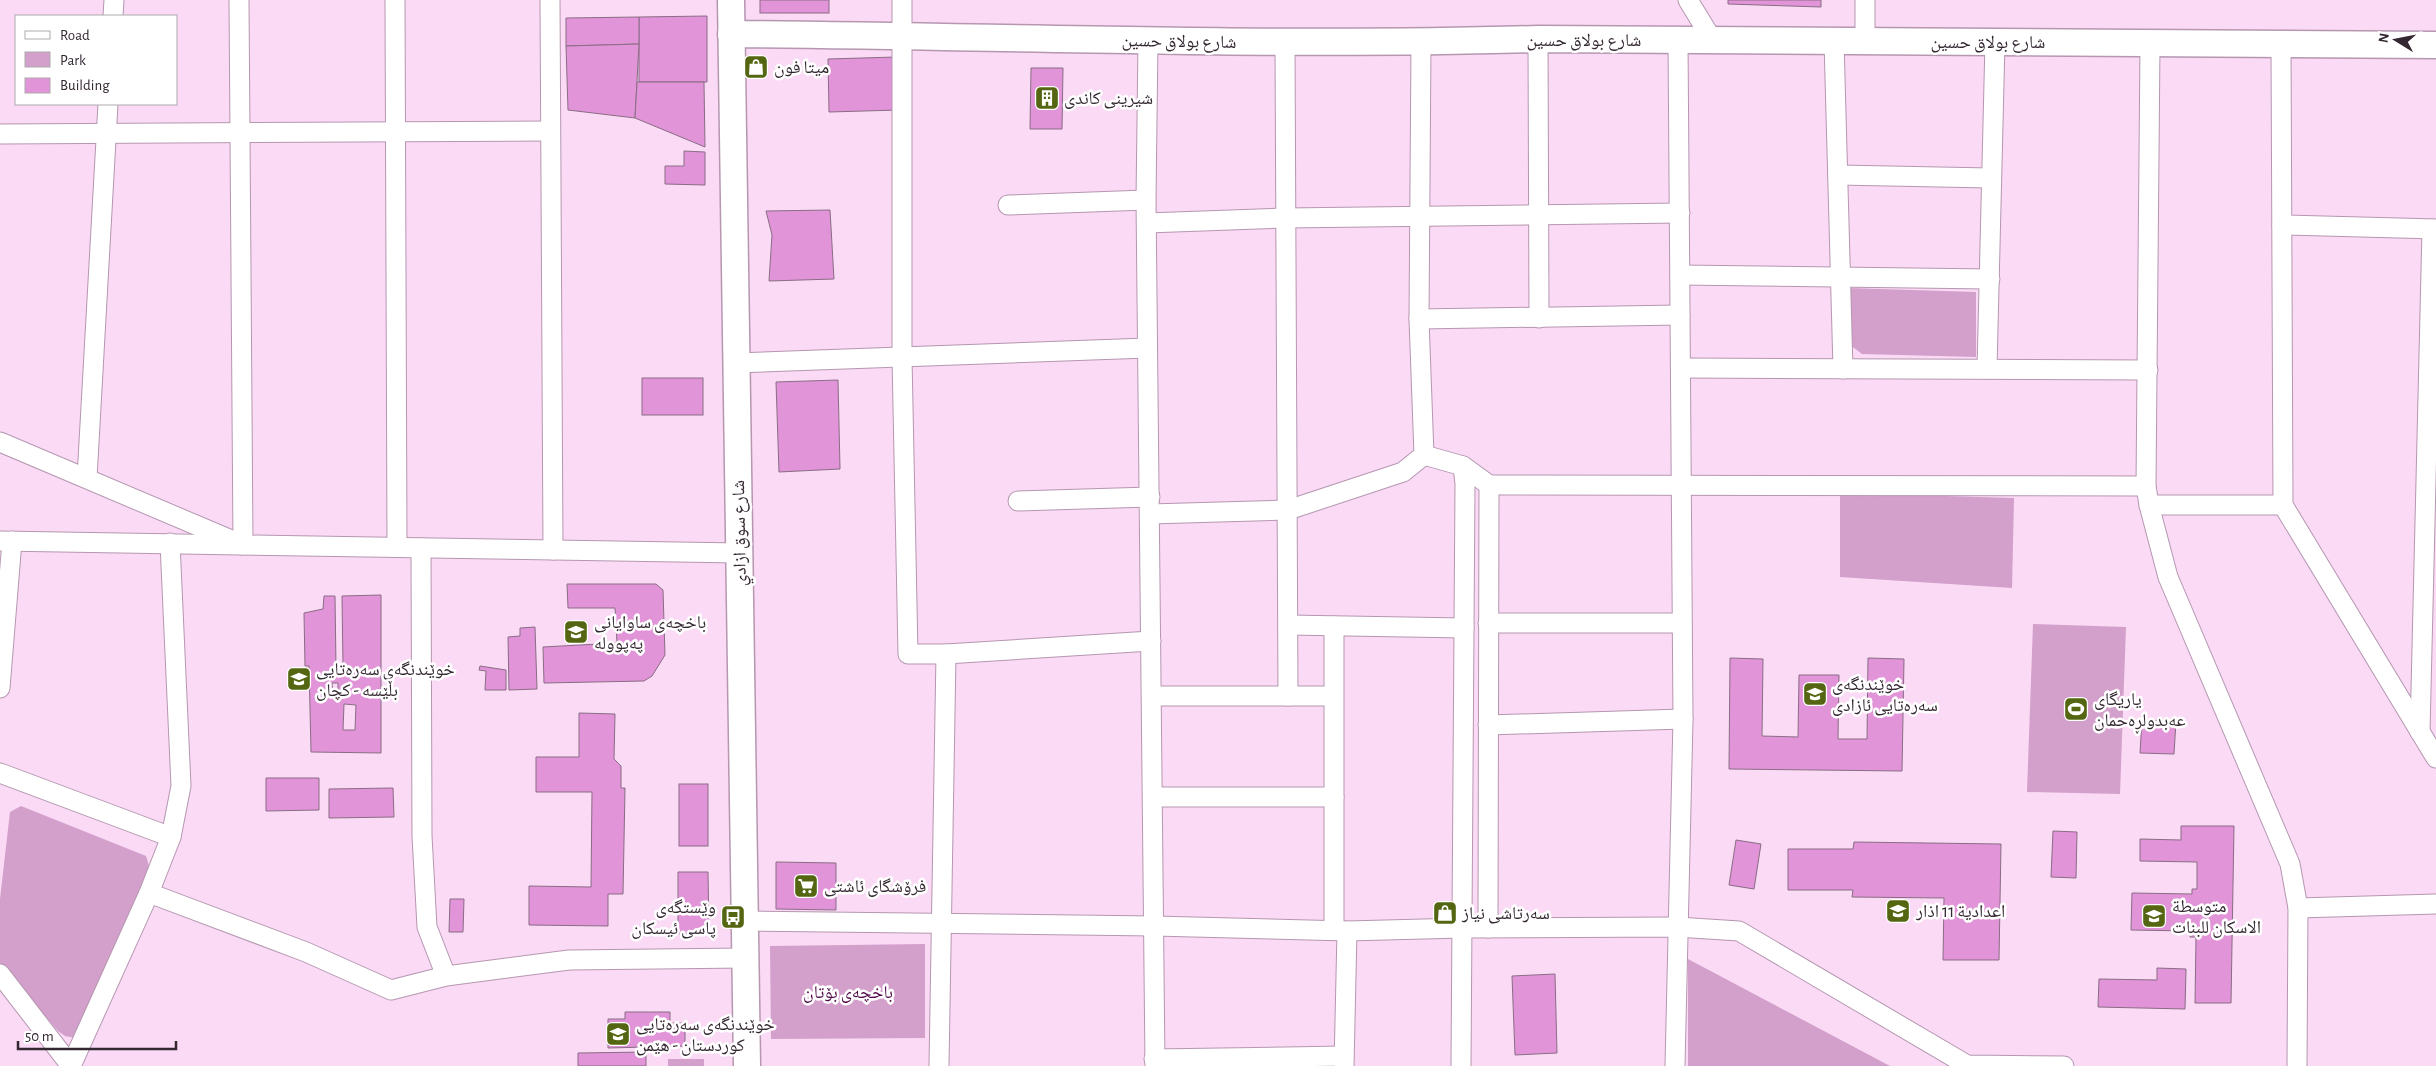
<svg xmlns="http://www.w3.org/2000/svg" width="2436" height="1066" font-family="'Alegreya Sans','Noto Naskh Arabic',sans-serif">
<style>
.green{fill:#d39fcb}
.building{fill:#e294d8;stroke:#896d85;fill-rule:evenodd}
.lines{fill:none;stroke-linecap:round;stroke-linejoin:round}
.street-casing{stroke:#b597b0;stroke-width:21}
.secondary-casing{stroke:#b597b0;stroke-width:29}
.street{stroke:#fff;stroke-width:19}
.secondary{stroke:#fff;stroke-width:26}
.labels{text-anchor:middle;stroke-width:5;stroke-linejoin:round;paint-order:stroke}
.street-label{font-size:18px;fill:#332731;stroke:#fff}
.poi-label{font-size:18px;fill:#332731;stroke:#fff;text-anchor:start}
.park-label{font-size:18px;fill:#51094b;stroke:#fff}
</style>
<rect width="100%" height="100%" fill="#fadaf5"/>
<g class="green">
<polygon points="1849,288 1976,292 1976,357 1862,354 1849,344"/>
<polygon points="1840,493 2014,498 2012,588 1840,577"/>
<polygon points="2033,624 2126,627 2120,794 2027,792"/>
<polygon points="21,806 146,856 149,866 148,878 76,1038 65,1036 58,1031 0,964 0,899 10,812"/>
<polygon points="925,944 925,1038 771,1039 770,946"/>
<polygon points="1688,959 1890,1066 1688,1066"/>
<rect x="668" y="1059" width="36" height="7"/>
</g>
<g class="building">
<rect x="760" y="0" width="69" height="13"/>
<polygon points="1728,0 1821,0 1821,7 1728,4"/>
<polygon points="707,16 707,82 639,82 639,17"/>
<polygon points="639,17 639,44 566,46 566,18"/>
<polygon points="639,44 635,118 568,110 566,46"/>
<polygon points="896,57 899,110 829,112 828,59"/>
<polygon points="1031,68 1063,68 1062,129 1030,129"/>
<polygon points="637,82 704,82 705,147 635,118"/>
<polygon points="684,151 705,152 705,185 665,184 665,166 684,166"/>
<polygon points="830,210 834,279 769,281 772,235 766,211"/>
<rect x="642" y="378" width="61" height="37"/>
<polygon points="838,380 840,469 779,472 776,382"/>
<polygon points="567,584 656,584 663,590 665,655 652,676 644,681 544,683 543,647 617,643 615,608 568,608"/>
<path d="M381,595V753L311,752L309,666H305L304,613L323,609L324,596H335L336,667H343L342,596ZM332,683H338V697L333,698ZM344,704L356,705L355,730H343Z"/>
<polygon points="535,627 537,689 509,690 508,637 520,636 520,628"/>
<polygon points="1730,658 1763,659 1762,736 1798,737 1799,675 1839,675 1838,739 1867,739 1868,658 1904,659 1902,771 1729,769"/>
<polygon points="480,666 506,670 506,690 485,690 486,671 479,670"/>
<polygon points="579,713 615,714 614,759 621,766 621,788 625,788 623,894 608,894 608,926 529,925 529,886 591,887 592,792 536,792 536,757 579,757"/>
<polygon points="2142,720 2176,721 2174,754 2140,753"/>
<polygon points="266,778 319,778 319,810 266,811"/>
<rect x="679" y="784" width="29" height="62"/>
<polygon points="393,788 394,817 329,818 329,789"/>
<polygon points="2181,826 2234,826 2231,1003 2195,1003 2196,937 2190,937 2190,931 2131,930 2132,893 2192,894 2192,889 2197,889 2197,862 2140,861 2140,839 2181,840"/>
<polygon points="2053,831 2077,832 2076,878 2051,877"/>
<polygon points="1736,840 1761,844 1754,889 1729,885"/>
<polygon points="1854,842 2001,844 1999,960 1943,960 1944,898 1852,897 1853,890 1788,890 1788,849 1853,849"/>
<polygon points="776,862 836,863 836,910 776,909"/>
<polygon points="678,872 708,872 709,934 678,934"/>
<polygon points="450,899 464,899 463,932 449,932"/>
<polygon points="2157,968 2186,969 2185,1009 2098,1007 2099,979 2157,980"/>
<polygon points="1555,974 1557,1053 1515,1055 1512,976"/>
<polygon points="625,1012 670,1012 670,1023 685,1023 685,1046 608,1048 608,1019 625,1019"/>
<polygon points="646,1052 646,1066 578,1066 578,1053"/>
</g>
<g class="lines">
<defs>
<g id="street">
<polyline points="395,0 397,547"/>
<polyline points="550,0 553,550"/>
<polyline points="902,0 902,357 908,654 946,654 1151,641"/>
<polyline points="1688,0 1713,41"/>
<polyline points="113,16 114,0"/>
<polyline points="1538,39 1539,318"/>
<polyline points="1148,41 1146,200 1155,1066"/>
<polyline points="1834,41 1843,369"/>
<polyline points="1865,42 1865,0"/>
<polyline points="1285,43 1288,696"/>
<polyline points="1421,43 1419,319 1424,455"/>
<polyline points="2150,44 2146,486 2149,505 2168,577 2290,864 2298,908 2297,1066"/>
<polyline points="2281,44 2283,505 2436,758"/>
<polyline points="0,134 549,131"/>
<polyline points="1838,175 1990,178"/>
<polyline points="1008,205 1146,200"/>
<polyline points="1147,223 1286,218 1680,213"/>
<polyline points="2282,225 2436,229"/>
<polyline points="1680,275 1990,279"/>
<polyline points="1419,319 1680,315"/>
<polyline points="736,363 1147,348"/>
<polyline points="1681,368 2148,370"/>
<polyline points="1987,369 1995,42"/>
<polyline points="0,442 243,545 239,0"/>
<polyline points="1424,455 1463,466 1489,485 2146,486"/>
<polyline points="87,478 108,104"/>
<polyline points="1018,501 1150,497"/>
<polyline points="2149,505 2283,505"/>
<polyline points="1150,514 1288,510 1403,472 1424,455"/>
<polyline points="0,541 739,553"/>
<polyline points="421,548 422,836 427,927 446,976"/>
<polyline points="1488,623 1682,623"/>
<polyline points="1288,625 1464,628"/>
<polyline points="0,688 12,541"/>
<polyline points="1152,696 1333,696"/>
<polyline points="1488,725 1683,719"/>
<polyline points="2420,732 2432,229"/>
<polyline points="0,773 171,837"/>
<polyline points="1153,797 1334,797"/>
<polyline points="149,893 306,952 391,990 446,976 569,960 745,958"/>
<polyline points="2298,908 2436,904"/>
<polyline points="745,921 1154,926 1347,931 1462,928 1677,927 1739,931 1967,1065 2064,1066"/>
<polyline points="1488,928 1489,485"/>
<polyline points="1334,929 1334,626"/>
<polyline points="0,974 71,1066"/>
<polyline points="1154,1059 1344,1056"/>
<polyline points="71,1066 149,893 171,837 181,786 170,543"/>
<polyline points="939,1066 946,654"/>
<polyline points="1344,1066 1347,931"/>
<polyline points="1461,1066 1465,484 1463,466"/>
<polyline points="1675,1066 1683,719 1678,40"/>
</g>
<g id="secondary">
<polyline points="731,0 747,1066"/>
<path d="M731,34C1000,36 1269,47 1538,39L2436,45"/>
</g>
</defs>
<use href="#street" class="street-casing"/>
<use href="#secondary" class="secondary-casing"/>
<use href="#street" class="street"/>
<use href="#secondary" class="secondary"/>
</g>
<defs>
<symbol id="shop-square" viewBox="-11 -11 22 22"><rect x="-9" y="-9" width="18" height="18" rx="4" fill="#546611" stroke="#fff"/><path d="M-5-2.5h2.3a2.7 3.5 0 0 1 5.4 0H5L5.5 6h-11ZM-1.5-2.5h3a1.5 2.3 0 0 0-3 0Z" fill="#fff"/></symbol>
<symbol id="building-square" viewBox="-11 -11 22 22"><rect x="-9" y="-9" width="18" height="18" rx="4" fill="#546611" stroke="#fff"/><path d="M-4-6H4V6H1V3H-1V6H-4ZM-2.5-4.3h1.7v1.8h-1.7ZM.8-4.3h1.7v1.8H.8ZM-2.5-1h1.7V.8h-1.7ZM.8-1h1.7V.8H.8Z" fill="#fff"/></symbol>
<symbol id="school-square" viewBox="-11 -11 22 22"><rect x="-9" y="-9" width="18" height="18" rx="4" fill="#546611" stroke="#fff"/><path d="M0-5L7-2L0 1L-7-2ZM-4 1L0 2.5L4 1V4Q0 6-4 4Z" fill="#fff"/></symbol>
<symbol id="stadium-square" viewBox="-11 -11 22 22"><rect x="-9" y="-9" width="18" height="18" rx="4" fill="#546611" stroke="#fff"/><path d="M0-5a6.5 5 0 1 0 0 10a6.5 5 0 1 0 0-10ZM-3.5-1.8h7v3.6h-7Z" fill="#fff"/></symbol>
<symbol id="supermarket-square" viewBox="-11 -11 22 22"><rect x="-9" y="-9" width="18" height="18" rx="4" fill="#546611" stroke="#fff"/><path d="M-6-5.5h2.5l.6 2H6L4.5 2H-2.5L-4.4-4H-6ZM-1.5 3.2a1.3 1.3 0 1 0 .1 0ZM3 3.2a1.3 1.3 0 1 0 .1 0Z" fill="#fff"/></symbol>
<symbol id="bus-square" viewBox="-11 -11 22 22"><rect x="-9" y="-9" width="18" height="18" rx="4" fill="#546611" stroke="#fff"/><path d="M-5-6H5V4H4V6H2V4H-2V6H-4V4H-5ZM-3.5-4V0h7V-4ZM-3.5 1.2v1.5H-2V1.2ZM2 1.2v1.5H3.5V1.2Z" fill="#fff"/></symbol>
</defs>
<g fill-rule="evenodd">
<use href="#shop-square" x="742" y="53" width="28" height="28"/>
<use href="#building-square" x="1033" y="84" width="28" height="28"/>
<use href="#school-square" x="562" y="618" width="28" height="28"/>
<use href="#school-square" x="285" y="665" width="28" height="28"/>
<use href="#school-square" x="1801" y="680" width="28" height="28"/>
<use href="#stadium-square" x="2062" y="695" width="28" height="28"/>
<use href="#supermarket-square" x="792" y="872" width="28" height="28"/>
<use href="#school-square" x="1884" y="897" width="28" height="28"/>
<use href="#shop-square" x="1431" y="899" width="28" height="28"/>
<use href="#school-square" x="2140" y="902" width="28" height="28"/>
<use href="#bus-square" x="719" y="903" width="28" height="28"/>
<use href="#school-square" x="604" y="1020" width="28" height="28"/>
</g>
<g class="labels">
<g class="street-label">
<text x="1584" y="46">شارع بولاق حسين</text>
<text transform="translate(1179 41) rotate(1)" y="6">شارع بولاق حسين</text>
<text x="1988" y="48">شارع بولاق حسين</text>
<text transform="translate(739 533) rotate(-91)" y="6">شارع سوق ازادي</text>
</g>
<g class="poi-label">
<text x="774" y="73">ميتا فون</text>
<text x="1064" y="104">شیرینی کاندی</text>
<text x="594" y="628">باخچەی ساوایانی<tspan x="594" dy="21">پەپوولە</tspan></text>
<text x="316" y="675">خوێندنگەی سەرەتایی<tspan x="316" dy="21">بڵێسە - کچان</tspan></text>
<text x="1832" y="690">خوێندنگەی<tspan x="1832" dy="21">سەرەتایی ئازادی</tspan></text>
<text x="2094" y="705">یاریگای<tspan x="2094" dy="21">عەبدولڕەحمان</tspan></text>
<text x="824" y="892">فرۆشگای ئاشتی</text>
<text x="2172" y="912">متوسطة<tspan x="2172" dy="21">الاسكان للبنات</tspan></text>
<text x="716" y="913" text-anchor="end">وێستگەی<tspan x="716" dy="21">پاسی ئیسکان</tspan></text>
<text x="1916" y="917">اعدادية 11 اذار</text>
<text x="1462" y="919">سەرتاشی نیاز</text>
<text x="636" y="1030">خوێندنگەی سەرەتایی<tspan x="636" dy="21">کوردستان - هێمن</tspan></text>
</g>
<g class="park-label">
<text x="848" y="998">باخچەی بۆتان</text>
</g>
</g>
<rect x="15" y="15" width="162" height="90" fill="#ffffff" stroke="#ada9ad"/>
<rect x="25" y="31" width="25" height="8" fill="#ffffff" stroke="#ada9ad"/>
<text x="60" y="40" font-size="15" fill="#332731">Road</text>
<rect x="25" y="52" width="25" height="15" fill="#d39fcb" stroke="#ada9ad"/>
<text x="60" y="65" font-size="15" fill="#332731">Park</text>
<rect x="25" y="78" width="25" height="15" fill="#e294d8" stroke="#ada9ad"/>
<text x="60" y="90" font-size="15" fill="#332731">Building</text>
<g transform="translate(2396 40) rotate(280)" stroke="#ffffff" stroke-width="4" paint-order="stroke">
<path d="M0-4L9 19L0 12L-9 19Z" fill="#332731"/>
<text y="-8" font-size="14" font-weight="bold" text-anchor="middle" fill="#332731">N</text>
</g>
<path d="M18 1041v8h158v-8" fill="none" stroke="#332731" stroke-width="2.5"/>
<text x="25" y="1041" font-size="15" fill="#332731" stroke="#ffffff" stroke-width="4" paint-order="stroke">50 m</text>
</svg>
